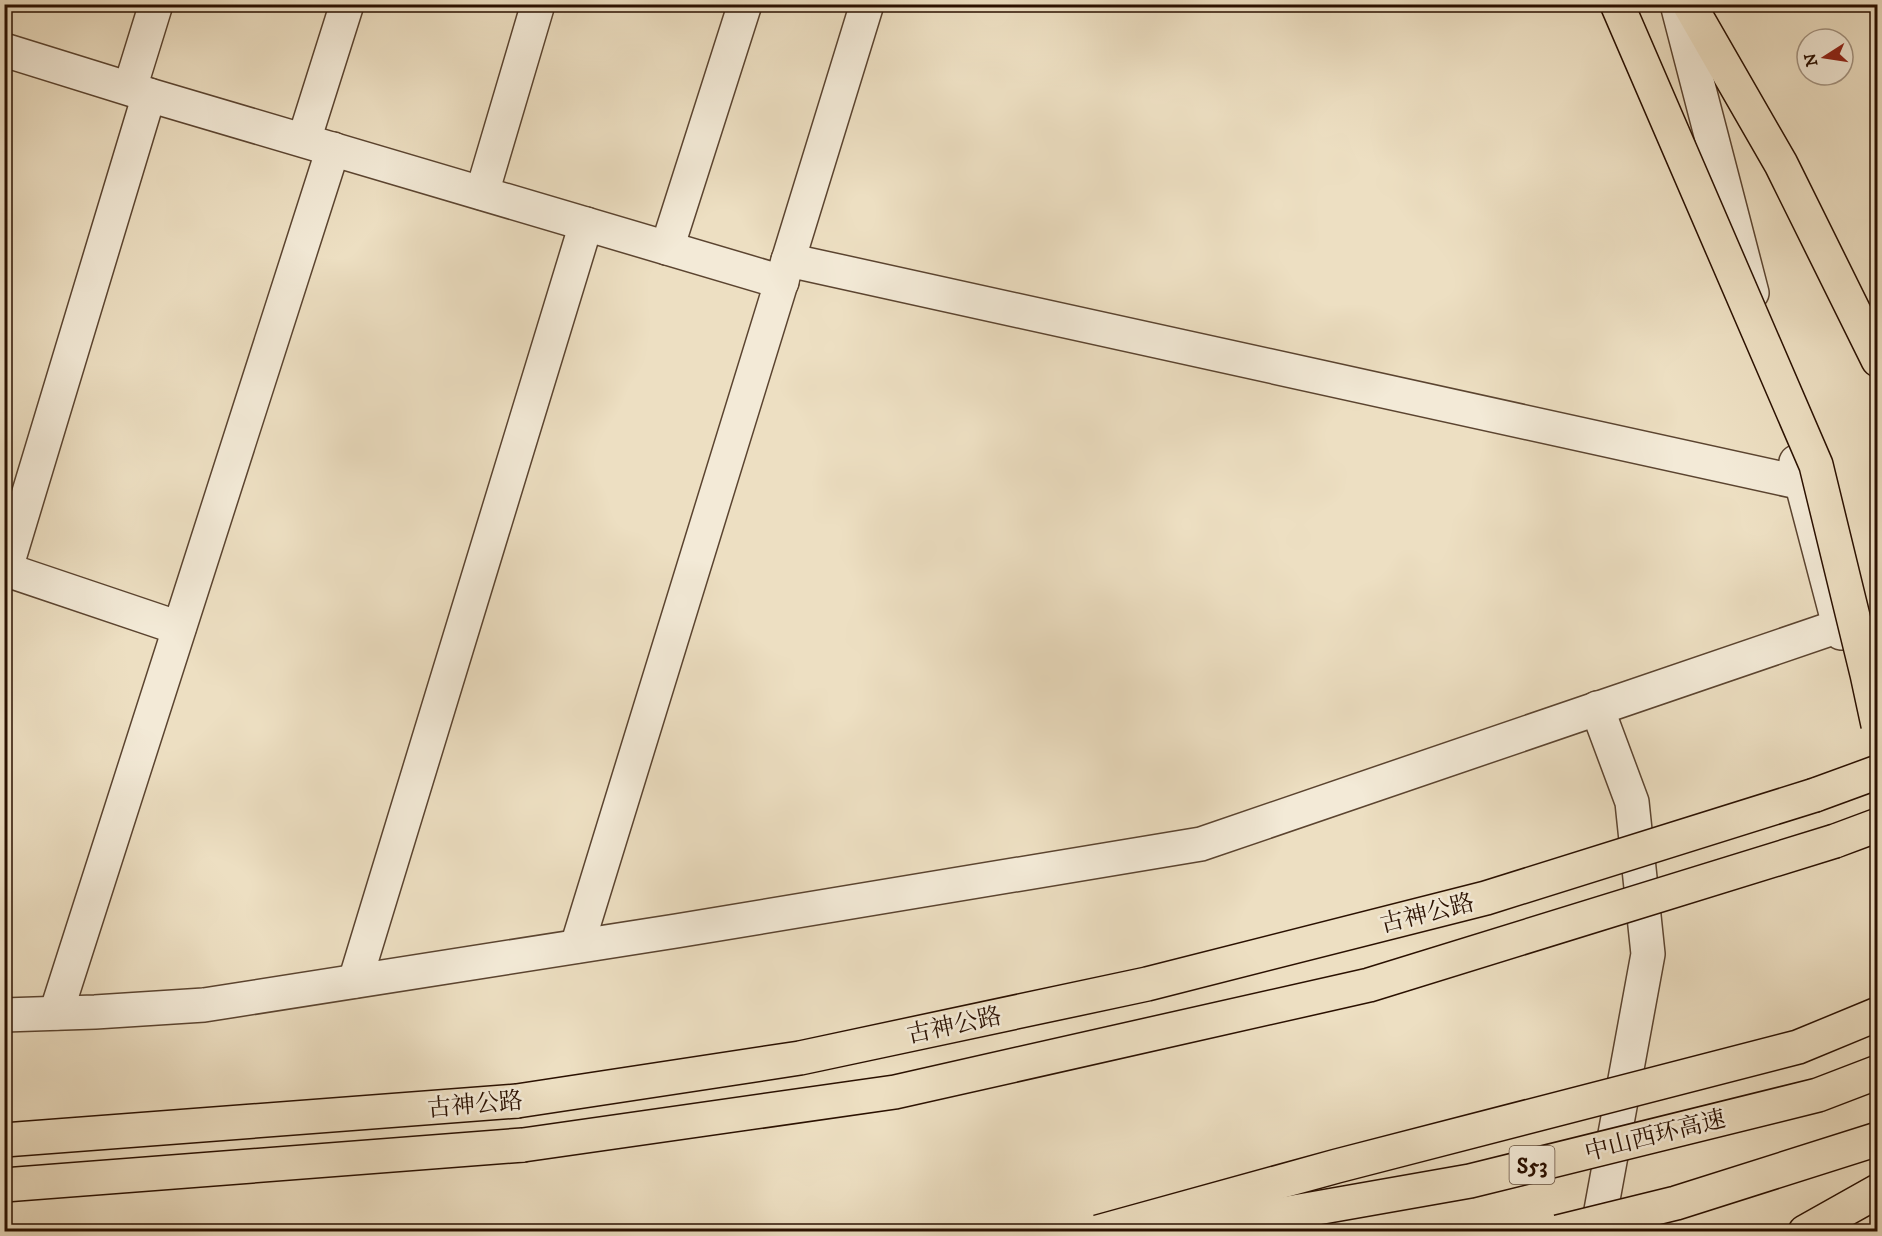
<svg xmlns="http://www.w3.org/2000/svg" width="1882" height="1236" font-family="'IM FELL DW Pica','Noto Serif SC',serif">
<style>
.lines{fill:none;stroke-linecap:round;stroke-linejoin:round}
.minor-casing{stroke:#5b4430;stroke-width:36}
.primary-casing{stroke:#2a1000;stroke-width:36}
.motorway-casing{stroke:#2a1000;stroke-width:36}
.minor{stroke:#f3ead7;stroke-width:33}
.primary{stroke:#eddfc2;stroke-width:33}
.motorway{stroke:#eddfc2;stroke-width:33}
.primary-bridge-casing{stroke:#2a1000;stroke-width:36;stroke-linecap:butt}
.motorway-bridge-casing{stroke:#2a1000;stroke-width:36;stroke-linecap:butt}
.primary-bridge{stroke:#eddfc2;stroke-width:33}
.motorway-bridge{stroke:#eddfc2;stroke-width:33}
.labels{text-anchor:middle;stroke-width:5;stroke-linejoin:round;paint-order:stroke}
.shield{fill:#f3ead7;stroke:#665140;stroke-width:1.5}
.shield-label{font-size:22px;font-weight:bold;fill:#2a1000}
.street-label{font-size:24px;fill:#2a1000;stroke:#f3ead7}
</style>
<rect width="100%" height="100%" fill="#eddfc2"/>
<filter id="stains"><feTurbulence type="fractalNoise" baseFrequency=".00333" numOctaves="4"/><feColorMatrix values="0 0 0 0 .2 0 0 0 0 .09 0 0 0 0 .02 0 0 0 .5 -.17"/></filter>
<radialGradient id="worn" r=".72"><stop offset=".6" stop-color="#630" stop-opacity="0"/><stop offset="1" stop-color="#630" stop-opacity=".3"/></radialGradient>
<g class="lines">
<defs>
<g id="minor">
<polyline points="1677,4 1752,293"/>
<polyline points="4,50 149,95 782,282"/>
<polyline points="130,88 156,4"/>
<polyline points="304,140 347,4"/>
<polyline points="482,193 538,4"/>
<polyline points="667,248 745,4"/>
<polyline points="788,260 1802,483"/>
<polyline points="1796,462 1841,633"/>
<polyline points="4,569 179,628"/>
<polyline points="4,575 149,95"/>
<polyline points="577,946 867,4"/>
<polyline points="355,981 586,224"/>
<polyline points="56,1013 333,149"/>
<polyline points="4,1015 95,1012 204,1005 676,931 1201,844 1839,626"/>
<polyline points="1597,1232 1648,954 1632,802 1597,708"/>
</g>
<g id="primary">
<polyline points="1815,795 1878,772"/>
<polyline points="1835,841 1878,825"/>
<polyline points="4,1140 517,1101"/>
<polyline points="4,1185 523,1145"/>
</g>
<g id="motorway">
<polyline points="1689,4 1781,164 1878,360"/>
<polyline points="1805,1232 1878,1191"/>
</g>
</defs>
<use href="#minor" class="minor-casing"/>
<use href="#primary" class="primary-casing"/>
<use href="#motorway" class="motorway-casing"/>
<use href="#minor" class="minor"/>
<use href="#primary" class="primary"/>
<use href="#motorway" class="motorway"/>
<defs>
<g id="primary-bridge">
<polyline points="517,1101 800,1058 1147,984 1486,898 1815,795"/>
<polyline points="523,1145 895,1092 1369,985 1835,841"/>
</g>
<g id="motorway-bridge">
<polyline points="1617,4 1816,465 1867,674 1878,725"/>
<polyline points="1098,1232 1337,1166 1798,1047 1878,1014"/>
<polyline points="1181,1232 1470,1181 1818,1095 1878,1072"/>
<polyline points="1558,1232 1676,1203 1878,1139"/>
</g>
</defs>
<use href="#primary-bridge" class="primary-bridge-casing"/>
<use href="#motorway-bridge" class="motorway-bridge-casing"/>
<use href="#primary-bridge" class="primary-bridge"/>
<use href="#motorway-bridge" class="motorway-bridge"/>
</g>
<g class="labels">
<rect class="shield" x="1509.5" y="1146" width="45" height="38" rx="4.5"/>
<g class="shield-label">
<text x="1532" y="1173">S53</text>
</g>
<g class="street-label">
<text transform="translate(1427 913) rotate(-14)" y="8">古神公路</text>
<text transform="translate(954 1025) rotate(-12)" y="8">古神公路</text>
<text transform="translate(475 1104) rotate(-5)" y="8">古神公路</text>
<text transform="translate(1655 1135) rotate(-14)" y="8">中山西环高速</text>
</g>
</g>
<rect width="1882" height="1236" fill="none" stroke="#eddfc2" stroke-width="24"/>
<rect x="6" y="6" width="1870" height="1224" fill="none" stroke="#2a1000" stroke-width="3"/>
<rect x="12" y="12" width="1858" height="1212" fill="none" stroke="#2a1000" stroke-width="1.5"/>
<g transform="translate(1825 57) rotate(258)"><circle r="28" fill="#f3ead7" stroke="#a39381" stroke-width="1.5"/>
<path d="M0-4.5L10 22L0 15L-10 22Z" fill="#8f2418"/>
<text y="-9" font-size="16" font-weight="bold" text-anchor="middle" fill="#2a1000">N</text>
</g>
<rect width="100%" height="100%" filter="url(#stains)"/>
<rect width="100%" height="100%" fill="url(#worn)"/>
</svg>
